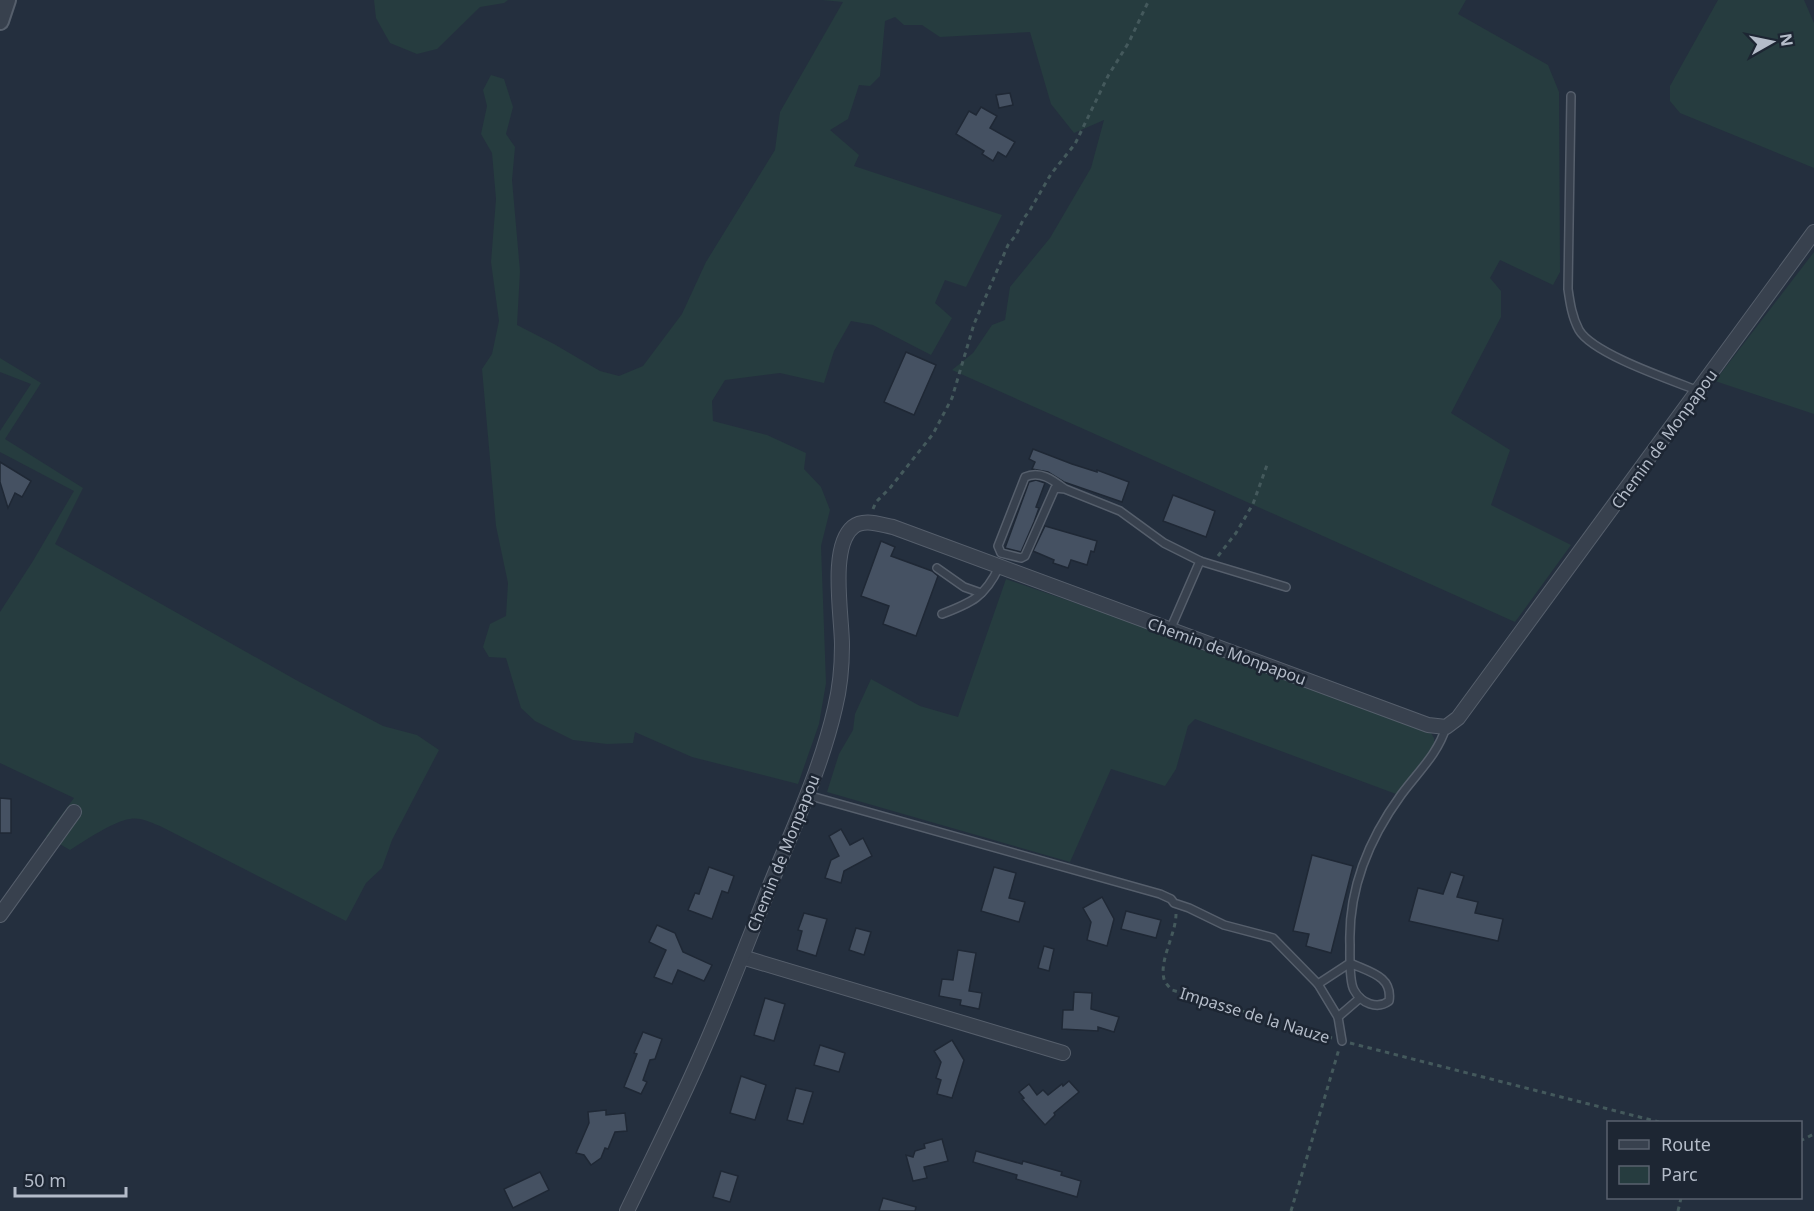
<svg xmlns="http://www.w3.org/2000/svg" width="1814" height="1211" font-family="'Noto Sans',sans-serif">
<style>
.green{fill:#263c3f}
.building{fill:#455162;stroke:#1f2835;stroke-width:1.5}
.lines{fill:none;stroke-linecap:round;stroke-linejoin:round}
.service-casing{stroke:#565f6c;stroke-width:10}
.minor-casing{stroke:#565f6c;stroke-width:16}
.tertiary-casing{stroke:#565f6c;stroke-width:20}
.path{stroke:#44595c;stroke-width:3;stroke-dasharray:4.5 4.5;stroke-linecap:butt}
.service{stroke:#38414e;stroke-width:7}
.minor{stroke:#38414e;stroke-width:14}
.tertiary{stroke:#38414e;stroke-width:16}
.labels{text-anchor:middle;stroke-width:5;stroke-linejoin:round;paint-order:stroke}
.street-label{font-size:16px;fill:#b4bcc9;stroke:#1d2633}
</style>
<rect width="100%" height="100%" fill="#242f3e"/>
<g class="green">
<polygon points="374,0 508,0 504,3 480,7 437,49 417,54 390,43 376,18"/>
<polygon points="822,0 1466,0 1458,14 1548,65 1559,92 1560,272 1553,285 1500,260 1490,278 1501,291 1501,317 1451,413 1510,450 1491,505 1571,545 1515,622 952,370 973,353 992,325 1005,320 1010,287 1050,238 1091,168 1104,120 1074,133 1051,104 1030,32 940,37 922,25 904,25 895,17 885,21 880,76 870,86 859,85 848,119 830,130 859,155 854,166 1002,215 966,287 945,280 935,303 952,318 931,355 873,325 851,321 834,351 824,383 780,373 725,380 712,401 713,421 767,435 806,453 804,469 821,487 830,510 821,546 826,683 819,724 798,784 692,757 635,732 633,743 607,744 573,740 535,721 521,708 506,658 489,657 483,647 490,624 506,616 508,583 496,526 482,369 492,354 499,321 491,262 496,199 492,153 481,134 487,106 483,90 491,75 504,79 513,107 506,134 515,147 512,180 520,271 517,325 554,344 600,371 619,376 643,366 682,314 706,262 775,150 780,112 843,2"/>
<polygon points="1718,0 1804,0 1814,23 1814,168 1680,113 1670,101 1670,86"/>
<polygon points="1814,252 1814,414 1715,381"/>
<path d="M0,358L41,383L5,439L83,488L55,544L296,680L383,726L417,735L439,750L392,840L382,868L366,883L346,921L162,827C152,823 141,817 130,819C114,821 84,841 70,850L46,836L74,798L0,763V612L33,561L74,491L0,452V431L31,384L0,372Z"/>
<polygon points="1006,579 1154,630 1431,733 1434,738 1434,747 1396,794 1195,719 1188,726 1176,769 1165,786 1111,769 1070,862 827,792 839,754 853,730 855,714 871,679 920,706 958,717"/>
</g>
<g class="building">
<polygon points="1010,93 1013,105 999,108 996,95"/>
<polygon points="981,107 997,116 990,128 1015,142 1006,157 998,152 993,161 982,154 984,151 956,134 969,111 976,115"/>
<polygon points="906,352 936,365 914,415 884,402"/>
<polygon points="1033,449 1072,464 1097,472 1097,470 1129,482 1122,502 1064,482 1048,472 1032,469 1035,462 1029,459"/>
<polygon points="0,462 31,481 22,497 15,493 8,508 0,482"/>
<polygon points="1036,480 1045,483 1036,507 1039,508 1034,522 1021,552 1005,548 1029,482"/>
<polygon points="1173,495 1215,511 1206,537 1163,521"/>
<polygon points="1045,526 1097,541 1094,552 1091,551 1087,565 1071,560 1068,568 1053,563 1054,560 1033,551"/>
<polygon points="881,541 895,547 891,556 932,571 938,576 916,636 883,624 889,606 861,596"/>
<polygon points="0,798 11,799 11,833 0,833"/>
<polygon points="841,829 850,845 863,838 872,856 844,871 841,883 825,878 831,860 839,856 829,836"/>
<polygon points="1312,855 1353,866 1331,953 1306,946 1309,934 1293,931"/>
<polygon points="709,867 734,876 728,893 722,891 712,919 688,910 695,893 699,894"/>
<polygon points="994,867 1016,873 1009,898 1025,902 1019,922 981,911"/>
<polygon points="1451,872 1464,876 1457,897 1478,902 1475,913 1503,919 1498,941 1409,921 1418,888 1443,894"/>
<polygon points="1102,897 1114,919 1107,946 1087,940 1091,922 1083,908"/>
<polygon points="1126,911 1161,920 1156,938 1121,929"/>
<polygon points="804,913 827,919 816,956 797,950 802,931 798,930"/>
<polygon points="657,925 675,933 683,952 712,965 704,981 678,970 672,984 654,977 666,950 649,942"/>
<polygon points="856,928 871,932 864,955 849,950"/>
<polygon points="1044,946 1054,949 1049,971 1038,968"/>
<polygon points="958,950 976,953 969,991 982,993 979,1009 960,1005 961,1000 939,996 942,979 953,980"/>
<polygon points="1074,992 1092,993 1091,1009 1119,1017 1114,1032 1098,1027 1098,1031 1062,1029 1063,1010 1073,1010"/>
<polygon points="765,998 785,1004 774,1041 754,1035"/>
<polygon points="643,1032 662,1039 655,1059 650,1060 643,1080 647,1082 641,1094 624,1087 637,1054 634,1053"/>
<polygon points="952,1040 964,1060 952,1098 937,1094 941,1080 936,1078 941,1062 934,1051"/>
<polygon points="820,1045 845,1053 839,1072 814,1065"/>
<polygon points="741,1076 766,1085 755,1120 730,1113"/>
<polygon points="1069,1081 1079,1092 1054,1113 1055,1115 1045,1125 1022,1099 1024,1098 1019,1092 1029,1084 1037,1095 1043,1090 1048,1095 1062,1084 1063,1086"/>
<polygon points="796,1088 813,1092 803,1124 787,1120"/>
<polygon points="606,1110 606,1115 625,1113 627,1131 615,1132 608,1149 605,1148 601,1158 591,1165 584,1155 576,1153 589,1123 588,1112"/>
<polygon points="942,1139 948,1161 924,1167 927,1178 913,1181 906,1155 913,1157 915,1151 925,1148 924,1144"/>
<polygon points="976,1151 1022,1164 1023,1161 1062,1172 1061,1175 1081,1181 1077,1197 1016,1179 1017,1175 973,1162"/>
<polygon points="721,1171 738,1176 730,1202 713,1197"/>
<polygon points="540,1172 549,1190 513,1208 504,1189"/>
<polygon points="883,1198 916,1207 915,1211 879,1211"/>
</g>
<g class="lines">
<defs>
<g id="service">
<path d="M1571,96L1568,289C1570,303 1572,317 1579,330C1593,354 1671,380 1699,391"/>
<path d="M1065,489C1053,480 1040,470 1025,477L998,546L1001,553L1021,558L1025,556L1055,488L1065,489L1120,511L1164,543L1200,561L1170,630"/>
<polyline points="1200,561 1286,587"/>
<polyline points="937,568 964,587 981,593"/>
<path d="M942,614C971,603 985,597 999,567"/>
<polyline points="807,795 1160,894 1171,899 1174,903 1189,908 1224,925 1273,938 1318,984 1338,1017 1342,1041"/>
<path d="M1318,984L1350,963C1369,972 1393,976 1389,1001C1377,1010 1361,1003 1354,990C1349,981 1350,957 1350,945C1348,890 1369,839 1401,795C1417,773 1438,754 1446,727"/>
<polyline points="1338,1017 1360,998"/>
</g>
<g id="minor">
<polyline points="0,915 74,812"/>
<polyline points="742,957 1063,1053"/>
<path d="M627,1211C652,1159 678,1108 701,1055C726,999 748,941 771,883C794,826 821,769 835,708C840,688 842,667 842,645C842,616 829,547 853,527C864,518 881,525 893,527L1428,725L1446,727L1458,718L1814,232"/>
</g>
<polyline id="tertiary" points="0,21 7,0"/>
</defs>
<use href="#service" class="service-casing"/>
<use href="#minor" class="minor-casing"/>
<use href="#tertiary" class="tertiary-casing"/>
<g class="path">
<polyline points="873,509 876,502 890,488 933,434 952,398 974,324 1008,245 1016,235 1024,218 1030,210 1051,174 1075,144 1108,76 1129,42 1149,0"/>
<polyline points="1218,556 1236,533 1253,504 1267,465"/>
<path d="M1176,914C1176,934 1159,960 1164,979C1165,983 1169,987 1172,990L1332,1038"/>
<polyline points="1350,1043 1659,1122"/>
<polyline points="1800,1141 1814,1134"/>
<polyline points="1291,1211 1339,1049"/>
<polyline points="1678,1211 1681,1198"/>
</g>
<use href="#service" class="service"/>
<use href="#minor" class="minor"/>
<use href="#tertiary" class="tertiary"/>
</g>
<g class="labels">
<g class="street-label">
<text transform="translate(1664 439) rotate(-54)" y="6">Chemin de Monpapou</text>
<text transform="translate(1227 651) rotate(20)" y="6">Chemin de Monpapou</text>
<text transform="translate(783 853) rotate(-68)" y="6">Chemin de Monpapou</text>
<text transform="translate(1255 1015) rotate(17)" y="6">Impasse de la Nauze</text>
</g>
</g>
<rect x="1607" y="1121" width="195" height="78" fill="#1d2633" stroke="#59626f" stroke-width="1.5"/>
<rect x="1619" y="1140" width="30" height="9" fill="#38414e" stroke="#59626f" stroke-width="1.5"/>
<text x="1661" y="1151" font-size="18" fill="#b4bcc9">Route</text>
<rect x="1619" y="1166" width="30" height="18" fill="#263c3f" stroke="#59626f" stroke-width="1.5"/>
<text x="1661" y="1181" font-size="18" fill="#b4bcc9">Parc</text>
<g transform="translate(1772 42) rotate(81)" stroke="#1d2633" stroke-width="4.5" paint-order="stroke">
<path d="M0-4.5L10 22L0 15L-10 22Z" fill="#b4bcc9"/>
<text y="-9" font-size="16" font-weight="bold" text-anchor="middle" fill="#b4bcc9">N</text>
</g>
<path d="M15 1187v9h111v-9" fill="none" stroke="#b4bcc9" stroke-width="3"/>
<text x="24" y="1187" font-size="18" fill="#b4bcc9" stroke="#1d2633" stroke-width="4.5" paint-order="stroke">50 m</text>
</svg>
